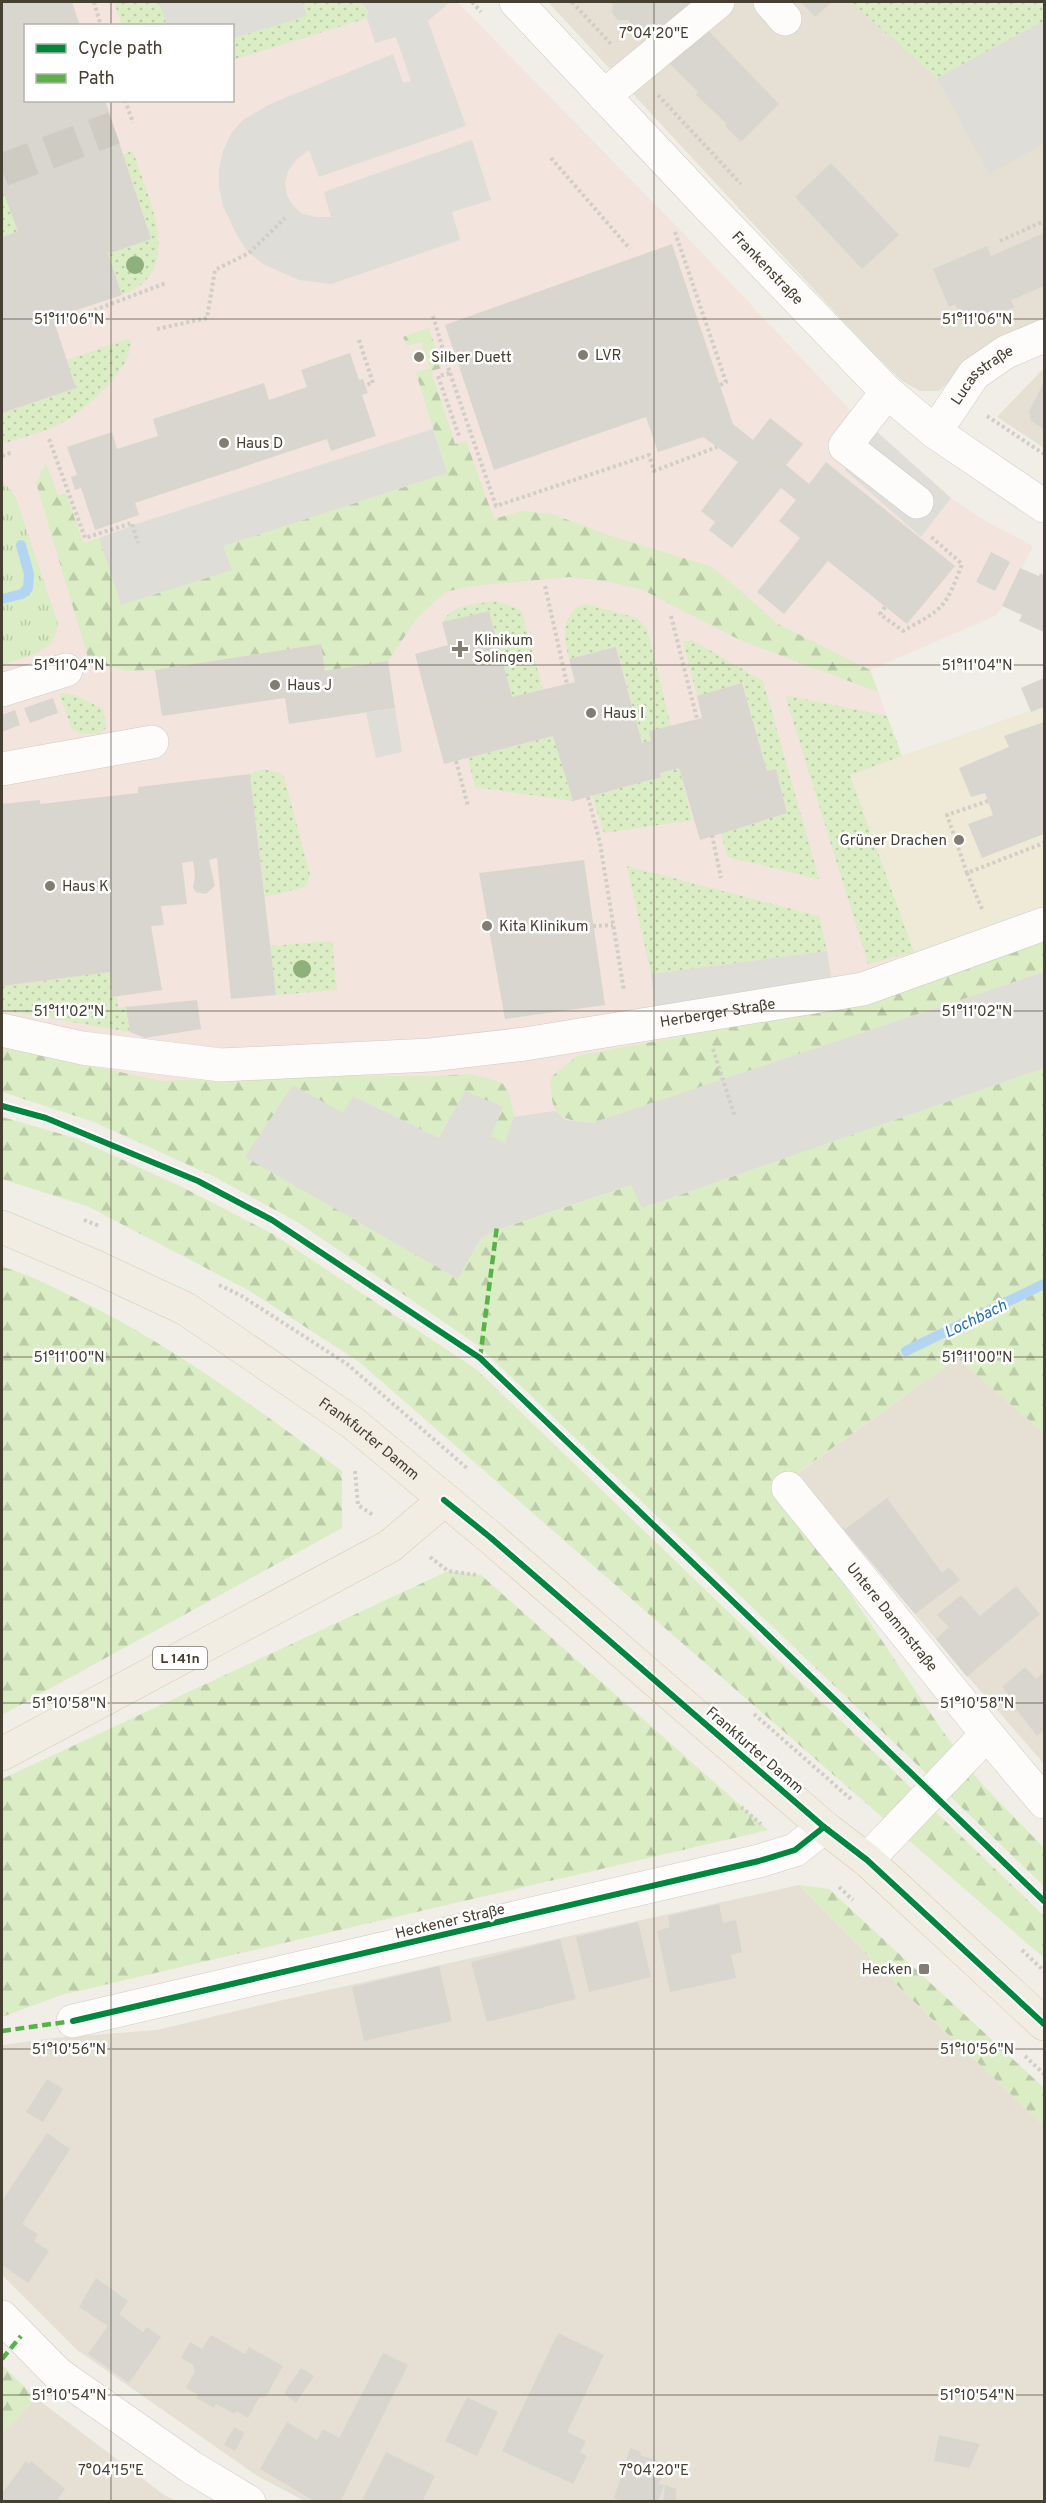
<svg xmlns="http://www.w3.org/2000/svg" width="1046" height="2503" font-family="Overpass,sans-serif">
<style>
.residential{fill:#e5e0d3}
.education{fill:#efead8}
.medical{fill:#f3e4dd;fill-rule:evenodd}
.grass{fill:url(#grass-dots)}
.forest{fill:url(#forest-firs)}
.park{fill:url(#park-tufts)}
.parking{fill:#dfddd7}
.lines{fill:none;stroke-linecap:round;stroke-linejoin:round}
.stream{stroke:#b2d5f3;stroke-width:10}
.building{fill:#d9d6cf}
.minor-tunnel{stroke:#cecbc3;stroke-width:33;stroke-dasharray:33 16;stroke-linecap:butt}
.minor-casing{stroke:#cecbc5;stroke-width:34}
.major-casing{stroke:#d4ccb2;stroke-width:34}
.path{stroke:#d1cec8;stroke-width:4;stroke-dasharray:3 3;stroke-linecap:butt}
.minor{stroke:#fdfcfb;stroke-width:33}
.major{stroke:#f1ede2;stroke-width:33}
.quiet{stroke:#57b346;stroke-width:4.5;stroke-dasharray:9 4.5;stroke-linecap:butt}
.cycleway-casing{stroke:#fff;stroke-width:10}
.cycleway{stroke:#00873e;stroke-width:6}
.tree{fill:#8eb07a}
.ticks{fill:none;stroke:#464033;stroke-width:1.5;stroke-opacity:0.45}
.poi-dot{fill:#827d72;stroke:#fff;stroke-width:2}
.labels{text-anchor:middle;stroke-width:5;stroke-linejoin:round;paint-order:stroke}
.shield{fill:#fff;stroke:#7e7970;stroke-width:1.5}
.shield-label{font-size:14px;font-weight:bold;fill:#464033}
.street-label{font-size:15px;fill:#464033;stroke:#fff}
.poi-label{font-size:15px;fill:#464033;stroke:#fff;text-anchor:start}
.water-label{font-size:16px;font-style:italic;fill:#2170bc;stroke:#fff}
.ticks-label{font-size:15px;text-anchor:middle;fill:#464033;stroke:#fff;stroke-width:5;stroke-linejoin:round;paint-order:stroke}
</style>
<defs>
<pattern id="grass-dots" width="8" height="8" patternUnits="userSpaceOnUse" patternTransform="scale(1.5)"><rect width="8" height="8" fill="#daedc4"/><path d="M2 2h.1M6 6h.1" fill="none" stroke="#bccca9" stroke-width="1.8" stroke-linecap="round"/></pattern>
<pattern id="forest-firs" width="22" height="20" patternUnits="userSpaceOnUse" patternTransform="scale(1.5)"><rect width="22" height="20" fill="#daedc4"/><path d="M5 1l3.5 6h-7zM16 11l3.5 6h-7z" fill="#bccca9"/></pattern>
<pattern id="park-tufts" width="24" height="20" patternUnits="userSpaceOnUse" patternTransform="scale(1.5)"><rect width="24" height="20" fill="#daedc4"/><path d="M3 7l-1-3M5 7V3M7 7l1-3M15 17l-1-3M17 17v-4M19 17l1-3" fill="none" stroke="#bccca9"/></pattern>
</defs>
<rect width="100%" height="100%" fill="#f0eee7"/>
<g class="residential">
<polygon points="548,2 1044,2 1044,323 957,374 939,391 920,391 902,381 871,351"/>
<polygon points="1044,368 1044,448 997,417"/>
<polygon points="957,1358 1044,1433 1044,1764 951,1657 797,1474"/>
<polygon points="799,1885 904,1992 1044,2126 1044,2501 305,2501 259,2477 77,2350 2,2275 2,2045 54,2038 157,2030 274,2002"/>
<polygon points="36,2398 164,2495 176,2501 2,2501 2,2434"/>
</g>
<polygon class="education" points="1044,706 1044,906 914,952 850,774"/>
<path class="medical" d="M2,2H457L685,235L850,410L951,498L989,523L1033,546L997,615L870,670L902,756L850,775L914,952L1044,906V1068L642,1208L2,1066ZM26,26H232V100H26Z"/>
<g class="grass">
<polygon points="114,2 159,2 167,25 122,25"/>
<polygon points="302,2 360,2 370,10 367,18 233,60 232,38 307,16"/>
<polygon points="851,2 1044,2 1044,21 937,78"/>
<path d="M133,151C147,198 188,271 122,295L108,254L151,239L123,154Z"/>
<polygon points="2,189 18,231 2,237"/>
<path d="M127,339L130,340C136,367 81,414 58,425C41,433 20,438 2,444V413L76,388L67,360Z"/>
<path d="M496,601L521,610L543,690L512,697L489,611L443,622C452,603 477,604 496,601Z"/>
<path d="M586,604L637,618L647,629L671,726L649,731L651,741L642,743L617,647L569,659C564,638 560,611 586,604Z"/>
<polygon points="692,640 763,681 819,879 728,857 720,832 787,812 776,769 767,771 743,684 697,696 683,642"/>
<polygon points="59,693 75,695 103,709 106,728 99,734 80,733 71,728"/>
<polygon points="785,695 887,716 902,756 850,775 914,952 868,964"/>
<polygon points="553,736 573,801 475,787 468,758"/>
<polygon points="679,768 692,820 604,833 592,796 661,777 660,773"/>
<polygon points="263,769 280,773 284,777 310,875 305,887 265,897 250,774"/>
<polygon points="627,866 819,916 827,951 651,974"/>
<polygon points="332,941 337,990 276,995 270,946"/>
<polygon points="110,972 112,997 117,997 118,1008 126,1007 130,1032 2,1010 2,986"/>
</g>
<g class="forest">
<polygon points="429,328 442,368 431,371 455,444 466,441 494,519 521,511 552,514 611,536 713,567 778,624 870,670 878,692 742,641 641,589 604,581 569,577 472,586 445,592 417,618 388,661 325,671 320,644 155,670 127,671 89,661 36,483 46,463 58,496 66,493 83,543 99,538 121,605 231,570 223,546 447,473 416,373 430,368 421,342 407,346 403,337"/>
<path d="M1044,940V972L592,1123C555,1119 551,1115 551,1077L577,1056L866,1002Z"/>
<polygon points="2,1046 161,1081 293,1076 434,1076 469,1074 488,1078 503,1084 510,1096 514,1117 505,1143 490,1137 465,1092 439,1139 354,1096 343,1114 480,1239 497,1230 632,1185 642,1208 1044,1068 1044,1433 957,1358 774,1490 820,1548 939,1726 980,1782 1044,1848 1044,1886 479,1346 299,1223 215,1177 94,1122 2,1092"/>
<polygon points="2,1117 75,1138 184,1188 273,1234 476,1369 1044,1916 1044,1958 358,1361 248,1290 87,1206 2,1179"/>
<path d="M2,1267C27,1273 50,1286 73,1297C170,1343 255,1408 342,1471V1528L2,1715Z"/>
<polygon points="448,1571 481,1575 768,1830 61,1995 2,2017 2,1779"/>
<polygon points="799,1885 829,1889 1044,2088 1044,2126 904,1992"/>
<polygon points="2,2365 36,2398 2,2434"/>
</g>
<path class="park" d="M2,482L10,489L16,498L58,624C55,654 26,656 2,665Z"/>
<g class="parking">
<polygon points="159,2 302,2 307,16 233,38 232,26 167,25"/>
<polygon points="360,2 450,2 428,21 466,126 319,177 309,150 297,159 288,171 285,183 287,195 292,204 301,213 315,217 331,217 324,192 472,140 491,200 452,212 460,240 331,284 299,280 263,264 248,252 238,237 223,206 219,187 219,170 223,151 232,132 243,120 270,104 393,54 403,83 411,81 396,37 375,43 367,18 369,10"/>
<polygon points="1044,21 1044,144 989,174 937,78"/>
<polygon points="433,429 447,473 223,546 232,570 121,605 99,538 133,525"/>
<polygon points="876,431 951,498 921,537 845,470"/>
<polygon points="395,708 402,752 376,758 366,713"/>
<polygon points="827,951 832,983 655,1007 651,974"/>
<polygon points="1044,972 1044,1068 642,1208 631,1185 497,1230 480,1239 458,1279 245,1157 293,1085 343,1113 353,1096 439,1138 465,1091 503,1107 491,1136 505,1143 514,1117 555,1111 566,1120 592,1123"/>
</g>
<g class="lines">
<g class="stream">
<polyline points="2,599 22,594 28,588 29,574 21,545"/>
<polyline points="906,1351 1044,1284"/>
</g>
</g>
<g class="building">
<polygon points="2,2 72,2 80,26 26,26 26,100 105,100 151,239 108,254 122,295 53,318 76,388 2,413 2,237 18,231 2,189"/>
<polygon points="610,2 700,2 669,36 658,25 645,38 628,20 618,20 612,13 613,4"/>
<polygon points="801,2 832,2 815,17"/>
<polygon points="702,24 779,104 741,142 725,126 727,124 696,95 698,92 665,59"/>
<polygon points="831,163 899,235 862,269 795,197"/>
<polygon points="1044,233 1044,286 1011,300 1014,307 966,328 955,304 949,307 933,269 987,246 991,256"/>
<polygon points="672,244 733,424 753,440 770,418 803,444 786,465 809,484 826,462 955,566 907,624 828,561 784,614 757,592 800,538 779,521 796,500 781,488 732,548 709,530 715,522 701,511 738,462 703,437 658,452 646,417 494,470 445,325"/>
<polygon points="350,353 359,380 363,379 368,393 362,395 376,436 331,451 327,439 135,503 139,515 95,530 81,488 75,490 71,477 77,475 67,447 112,432 117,449 158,436 153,419 264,383 269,400 307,387 301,370"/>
<polygon points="1044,382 1044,429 1031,421 1029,411"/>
<polygon points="991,552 1010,562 995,591 976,582"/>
<polygon points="1020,568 1039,576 1040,573 1044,575 1044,632 1019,621 1022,615 1002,606"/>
<polygon points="489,611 512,697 575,682 569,659 616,647 642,743 651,741 649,731 702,718 697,696 742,683 767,771 776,769 787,813 700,840 679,768 660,773 661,777 573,801 553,736 444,764 415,654 448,645 442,622"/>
<polygon points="321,644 325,671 388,661 395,708 289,724 285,698 162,716 155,670"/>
<polygon points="1044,678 1044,707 1031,712 1021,688"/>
<polygon points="53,698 58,713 30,723 24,708"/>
<polygon points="15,710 20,725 2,732 2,715"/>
<polygon points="1044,722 1044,834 982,858 968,824 993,815 985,793 971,797 959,768 1009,747 1004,736"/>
<polygon points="250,774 276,995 231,999 217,858 209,860 215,886 206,894 196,892 193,888 195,876 193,861 182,863 187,904 161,906 164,925 151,926 162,990 112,997 110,972 2,986 2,804 40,800 40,804 138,793 138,787"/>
<polygon points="584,860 605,1005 505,1019 479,873"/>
<polygon points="197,1000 201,1029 145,1038 130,1032 126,1007"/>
<polygon points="887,1498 942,1573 949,1567 960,1580 915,1614 844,1530"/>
<polygon points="1016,1586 1040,1614 967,1677 936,1639 949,1627 937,1615 961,1595 980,1616"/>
<polygon points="1025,1667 1036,1679 1044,1672 1044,1730 1037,1736 1010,1702 1013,1700 1002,1687"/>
<polygon points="719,1904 723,1923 736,1920 742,1952 731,1955 736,1978 670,1992 657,1931 670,1927 668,1916"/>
<polygon points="638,1922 651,1977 589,1992 576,1937"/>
<polygon points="560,1939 576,1999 487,2022 471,1962"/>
<polygon points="439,1966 452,2021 364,2041 352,1987"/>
<polygon points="47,2079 63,2089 43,2122 26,2112"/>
<polygon points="47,2133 70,2149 22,2224 38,2234 34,2241 49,2251 28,2283 2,2265 2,2201"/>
<polygon points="96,2278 128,2301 119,2314 143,2332 147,2327 161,2337 129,2383 88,2354 108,2326 79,2307"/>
<polygon points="558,2333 604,2355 567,2432 586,2441 580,2452 587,2456 573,2484 502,2451"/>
<polygon points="211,2335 245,2354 249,2347 283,2366 266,2396 259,2398 248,2418 236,2411 234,2414 216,2404 214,2408 196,2398 198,2395 186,2388 195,2371 193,2365 181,2358 190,2342 202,2349"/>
<polygon points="383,2353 408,2365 340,2502 316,2502 260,2469 287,2422 317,2440 323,2429 339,2438"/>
<polygon points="301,2368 314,2376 296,2403 284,2393"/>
<polygon points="467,2397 498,2412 477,2456 445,2441"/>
<polygon points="234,2427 245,2433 235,2451 224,2445"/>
<polygon points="939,2435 980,2444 969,2468 934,2461"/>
<polygon points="630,2448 641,2452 640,2455 666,2464 659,2484 664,2485 658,2502 624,2502 614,2498"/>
<polygon points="386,2452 435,2476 422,2502 361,2502"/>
<polygon points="26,2461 29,2464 31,2461 65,2489 58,2499 62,2502 2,2502 2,2494"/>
<polygon points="665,2485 676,2489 676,2502 663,2502"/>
</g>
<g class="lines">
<polyline class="minor-tunnel" points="2,170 114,128"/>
<defs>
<g id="minor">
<path id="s1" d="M516,2L711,209L887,392L935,432L1044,506"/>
<polyline points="770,2 785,19"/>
<polyline points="604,96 718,2"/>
<polyline points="887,392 845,446 917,502"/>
<path id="s2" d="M935,432L974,374L1006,352L1044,336"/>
<polyline points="2,690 66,670"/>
<polyline points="2,769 152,742"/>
<path id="s3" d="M2,1030L82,1048L221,1065L430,1055L525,1044L863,989L1044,924"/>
<path id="s4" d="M788,1488L987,1734L1044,1802"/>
<polyline points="867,1860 987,1734"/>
<polyline points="73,2021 759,1861 795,1850 824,1827"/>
<polyline points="2,2317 58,2374 191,2467 249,2502"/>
</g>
<g id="major">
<path id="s5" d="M2,1227L96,1267L186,1309L353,1423L491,1538L824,1827L867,1860L1044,2024"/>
<polyline points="2,1754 390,1546 444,1500"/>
</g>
</defs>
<use href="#minor" class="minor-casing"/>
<use href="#major" class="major-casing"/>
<g class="path">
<polyline points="94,2 101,26"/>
<polyline points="472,2 481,12"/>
<polyline points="572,2 612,45"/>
<polyline points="658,95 741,184"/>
<polyline points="125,100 133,123"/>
<polyline points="551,158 630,249"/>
<polyline points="675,232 726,382 720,385"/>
<polyline points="1000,241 1044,221"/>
<polyline points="433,316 450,373 438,376 459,436"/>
<polyline points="55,325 166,283"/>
<polyline points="157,329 207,318 215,270 249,253 285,218"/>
<polyline points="359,340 373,383 365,385"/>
<polyline points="450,373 496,506 649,455 654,471 717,447"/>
<polyline points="987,416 1044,454"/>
<polyline points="49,439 85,538 132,523 138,543"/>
<polyline points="2,456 13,452"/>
<polyline points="545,586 567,684"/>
<path d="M885,607L880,614L903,631C944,608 945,609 962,564L929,535"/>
<polyline points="671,616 697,719"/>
<polyline points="456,761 468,806"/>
<polyline points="588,797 600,843 624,991"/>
<polyline points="988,801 947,815 967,873 1044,843"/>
<polyline points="712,835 721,878"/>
<polyline points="967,873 982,909"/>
<polyline points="593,926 613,925"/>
<polyline points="713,1049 735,1117"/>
<polyline points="84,1220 99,1226"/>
<polyline points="219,1285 240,1295 347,1364 468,1469"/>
<polyline points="355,1471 358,1505 373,1515"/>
<polyline points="430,1557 448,1571 477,1575"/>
<polyline points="754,1714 852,1800"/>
<polyline points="741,1807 761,1824"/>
<polyline points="839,1887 853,1900"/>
<polyline points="1022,1950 1044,1971"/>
<polyline points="1025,2056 1044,2074"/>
</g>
<use href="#minor" class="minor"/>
<use href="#major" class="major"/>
<g class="quiet">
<polyline points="480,1358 497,1226"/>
<polyline points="2,2031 73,2021"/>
<polyline points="2,2359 21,2336"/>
</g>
<defs>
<g id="cycleway">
<polyline points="2,1106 46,1118 198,1181 272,1220 480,1358 1044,1901"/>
<polyline points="444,1500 491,1538 824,1827 867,1860 1044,2024"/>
<polyline points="73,2021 759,1861 795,1850 824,1827"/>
</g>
</defs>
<use href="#cycleway" class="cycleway-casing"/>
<use href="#cycleway" class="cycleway"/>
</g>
<g class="tree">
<circle cx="135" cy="265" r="9"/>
<circle cx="302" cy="969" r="9"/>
</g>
<path class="ticks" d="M111,2V26M654,2V2502M111,100V2502M2,319H1044M2,665H1044M2,1011H1044M2,1357H1044M2,1703H1044M2,2049H1044M2,2395H1044"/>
<g class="poi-dot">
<circle cx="583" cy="355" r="6"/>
<circle cx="419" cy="357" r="6"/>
<circle cx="224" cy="443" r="6"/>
<path d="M457 640h6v6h6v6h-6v6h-6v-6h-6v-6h6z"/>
<circle cx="275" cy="685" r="6"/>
<circle cx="591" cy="713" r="6"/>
<circle cx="959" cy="840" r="6"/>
<circle cx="50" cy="886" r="6"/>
<circle cx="487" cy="926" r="6"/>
<rect x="918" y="1963" width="12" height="12" rx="3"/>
</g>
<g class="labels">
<rect class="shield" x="153" y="1647" width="54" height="22" rx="4.5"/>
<g class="shield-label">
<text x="180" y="1663">L 141n</text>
</g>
<g class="street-label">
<text dy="5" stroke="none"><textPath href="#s1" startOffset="366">Frankenstraße</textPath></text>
<text dy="5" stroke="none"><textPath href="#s2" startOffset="75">Lucasstraße</textPath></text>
<text dy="5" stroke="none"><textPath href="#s3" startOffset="722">Herberger Straße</textPath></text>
<text dy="5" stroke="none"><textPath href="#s5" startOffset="426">Frankfurter Damm</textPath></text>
<text dy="5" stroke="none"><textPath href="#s4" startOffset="166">Untere Dammstraße</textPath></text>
<text transform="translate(755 1750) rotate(41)" y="5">Frankfurter Damm</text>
<text transform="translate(450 1921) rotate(-13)" y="5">Heckener Straße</text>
</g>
<g class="poi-label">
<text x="595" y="360">LVR</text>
<text x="431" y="362">Silber Duett</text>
<text x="236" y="448">Haus D</text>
<text x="474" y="645">Klinikum<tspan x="474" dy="17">Solingen</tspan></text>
<text x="287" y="690">Haus J</text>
<text x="603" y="718">Haus I</text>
<text x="947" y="845" text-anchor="end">Grüner Drachen</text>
<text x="62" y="891">Haus K</text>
<text x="499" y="931">Kita Klinikum</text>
<text x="912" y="1974" text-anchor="end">Hecken</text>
</g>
<g class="water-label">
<text transform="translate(975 1318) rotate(-26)" y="6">Lochbach</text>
</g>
</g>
<g class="ticks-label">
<text x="654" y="38">7°04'20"E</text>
<text x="69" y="324">51°11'06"N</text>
<text x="977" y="324">51°11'06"N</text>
<text x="69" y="670">51°11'04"N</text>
<text x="977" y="670">51°11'04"N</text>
<text x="69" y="1016">51°11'02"N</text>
<text x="977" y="1016">51°11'02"N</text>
<text x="69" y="1362">51°11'00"N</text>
<text x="977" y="1362">51°11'00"N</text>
<text x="69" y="1708">51°10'58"N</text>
<text x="977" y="1708">51°10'58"N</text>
<text x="69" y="2054">51°10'56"N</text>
<text x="977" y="2054">51°10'56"N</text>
<text x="69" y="2400">51°10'54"N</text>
<text x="977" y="2400">51°10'54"N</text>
<text x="111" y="2475">7°04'15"E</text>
<text x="654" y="2475">7°04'20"E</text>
</g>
<rect width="1046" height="2503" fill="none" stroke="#464033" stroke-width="6"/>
<rect x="24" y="24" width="210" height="78" fill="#ffffff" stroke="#b5b3ad" stroke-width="1.5"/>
<rect x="36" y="44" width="30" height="9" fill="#00873e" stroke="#b5b3ad" stroke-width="1.5"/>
<text x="78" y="54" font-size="18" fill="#464033">Cycle path</text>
<rect x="36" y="74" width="30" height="9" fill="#57b346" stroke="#b5b3ad" stroke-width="1.5"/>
<text x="78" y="84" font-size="18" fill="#464033">Path</text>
</svg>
